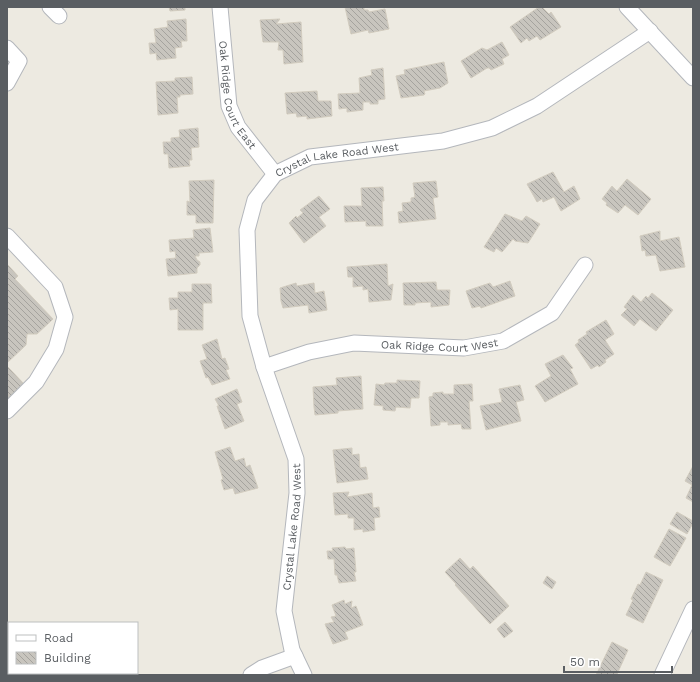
<svg xmlns="http://www.w3.org/2000/svg" width="700" height="682" font-family="'Work Sans',sans-serif">
<style>
.building{fill:url(#building-back-hatch);stroke:#d2ccbf}
.lines{fill:none;stroke-linecap:round;stroke-linejoin:round}
.minor-casing{stroke:#b4b7bc;stroke-width:17}
.minor{stroke:#fff;stroke-width:15}
.labels{text-anchor:middle;stroke-width:4;stroke-linejoin:round;paint-order:stroke}
.street-label{font-size:11px;fill:#5a5e62;stroke:#fff}
</style>
<defs>
<pattern id="building-back-hatch" width="6" height="6" patternUnits="userSpaceOnUse"><rect width="6" height="6" fill="#c8c5be"/><path d="M-1 5l2 2M0 0l6 6M5-1l2 2" fill="none" stroke="#a5a39e"/></pattern>
</defs>
<rect width="100%" height="100%" fill="#edeae1"/>
<g class="building">
<polygon points="169,7 185,7 185,10 170,11"/>
<polygon points="345,7 364,7 364,10 368,10 369,12 385,9 389,29 369,33 368,30 351,34"/>
<polygon points="539,7 542,7 549,14 551,12 561,27 540,40 537,36 529,41 527,38 521,43 510,27"/>
<polygon points="186,19 187,41 181,41 182,47 175,48 176,58 157,60 156,53 150,54 149,43 156,43 154,29 168,27 167,21"/>
<polygon points="280,19 276,24 301,22 303,62 284,64 283,50 278,50 279,42 263,42 260,20"/>
<polygon points="502,42 509,55 502,59 504,64 491,70 489,68 487,68 471,78 461,61 482,48 487,50"/>
<polygon points="444,62 448,83 440,88 424,91 425,94 424,95 401,98 396,76 405,74 404,70"/>
<polygon points="383,68 385,99 378,100 378,104 370,104 370,102 363,102 363,110 347,112 347,108 339,109 338,94 360,93 359,78 372,75 371,70"/>
<polygon points="192,77 193,94 180,95 180,97 177,97 178,113 158,115 156,82 175,81 175,78"/>
<polygon points="317,91 318,101 331,101 332,116 307,119 307,116 297,117 296,113 287,114 285,93"/>
<polygon points="198,128 199,147 191,148 192,160 189,160 190,166 169,168 168,154 164,154 163,142 171,142 171,138 180,137 179,130"/>
<polygon points="553,172 564,192 574,186 580,199 561,211 554,197 543,202 542,199 537,202 527,184"/>
<polygon points="627,179 651,199 638,215 625,205 618,213 606,205 607,203 602,199 612,186 617,191"/>
<polygon points="214,180 213,223 196,223 196,215 187,215 187,201 190,202 189,181"/>
<polygon points="436,181 438,197 433,198 436,219 399,223 398,212 403,211 402,203 411,202 411,198 415,197 413,183"/>
<polygon points="383,187 384,201 382,201 383,226 366,226 366,221 345,222 344,206 362,206 361,188"/>
<polygon points="319,196 330,209 319,217 326,226 304,243 289,223 296,216 297,218 303,213 300,210"/>
<polygon points="505,214 522,221 526,216 540,224 528,243 515,241 513,239 502,252 496,248 494,252 484,247"/>
<polygon points="210,228 213,252 199,253 199,256 195,256 197,260 200,262 200,265 197,268 197,273 168,276 166,259 176,258 175,251 170,252 169,240 194,238 193,230"/>
<polygon points="660,231 660,241 679,237 685,267 660,271 656,255 646,256 645,250 642,251 640,236"/>
<polygon points="7,264 18,276 15,279 53,319 37,334 27,334 26,345 7,363"/>
<polygon points="387,264 388,286 393,284 391,300 369,302 368,289 363,290 363,286 353,287 353,277 348,277 347,267"/>
<polygon points="510,281 515,296 481,308 480,306 472,308 466,291 490,283 493,287"/>
<polygon points="436,282 437,290 450,290 449,305 431,307 431,302 415,303 415,305 404,305 403,283"/>
<polygon points="296,283 297,286 314,283 315,293 324,291 327,310 309,313 308,305 283,308 281,301 280,288"/>
<polygon points="192,284 211,284 212,303 203,303 203,330 178,330 178,309 170,310 169,298 178,298 178,292 192,292"/>
<polygon points="652,293 673,310 656,331 640,319 634,326 621,315 627,309 624,307 633,295 641,302 646,296 648,298"/>
<polygon points="606,320 614,334 605,340 614,354 605,360 606,362 599,367 598,365 591,369 575,345 579,342 578,340 587,334 586,332"/>
<polygon points="217,339 222,359 225,358 229,369 226,370 230,379 212,385 208,377 206,378 200,361 207,359 202,345"/>
<polygon points="563,355 573,368 570,369 578,384 545,402 535,386 551,376 545,364"/>
<polygon points="7,366 24,384 7,400"/>
<polygon points="361,376 363,409 338,411 338,413 315,415 314,407 313,387 337,385 336,378"/>
<polygon points="397,380 420,381 419,398 411,398 410,408 396,407 395,411 383,410 383,406 374,405 376,384 384,385 385,383 397,383"/>
<polygon points="472,384 473,401 469,401 471,429 462,429 461,424 448,425 448,422 440,422 440,425 431,426 429,397 433,396 433,393 443,392 443,394 454,394 454,385"/>
<polygon points="520,385 524,400 516,402 521,421 486,430 480,406 502,402 499,389"/>
<polygon points="237,389 242,402 237,404 244,421 225,429 217,406 219,406 215,399"/>
<polygon points="230,447 235,461 244,458 246,467 250,465 258,488 235,494 233,488 224,490 221,480 223,479 215,452"/>
<polygon points="352,448 352,455 359,454 360,468 366,467 368,479 337,483 333,450"/>
<polygon points="693,466 693,502 686,498 692,485 685,481"/>
<polygon points="349,492 347,497 372,493 373,508 379,507 380,517 374,518 375,530 363,532 363,529 354,530 354,518 348,518 348,514 335,515 333,493"/>
<polygon points="677,512 693,521 693,523 687,534 670,524"/>
<polygon points="669,529 686,538 670,566 654,557"/>
<polygon points="345,547 346,549 354,548 356,572 354,572 356,581 339,583 337,575 335,575 334,559 328,559 327,551 333,551 332,548"/>
<polygon points="460,558 470,569 473,566 509,606 490,624 455,585 456,584 445,572"/>
<polygon points="646,572 663,580 643,623 626,615 633,600 631,599 638,584 640,585"/>
<polygon points="547,576 556,582 552,589 543,583"/>
<polygon points="344,600 345,604 352,601 351,608 356,606 363,625 345,632 348,639 333,644 325,624 334,622 331,617 336,616 332,605"/>
<polygon points="505,622 513,631 504,638 497,629"/>
<polygon points="612,642 628,650 618,672 617,675 596,675"/>
</g>
<g class="lines">
<defs>
<g id="minor">
<polyline points="50,7 59,16"/>
<path id="s1" d="M220,7L229,106L238,127L275,174"/>
<polyline points="627,7 693,78"/>
<polyline points="7,48 19,61 7,83"/>
<polyline points="7,236 55,287 65,317 56,349 36,382 7,411"/>
<path id="s2" d="M264,367L309,352L354,343L464,348L503,341L552,313L585,265"/>
<polyline points="251,675 262,668 295,656"/>
<path id="s3" d="M304,675L292,650L284,611L297,493L296,459L264,367L250,316L247,230L255,200L275,174L310,157L443,141L492,128L537,106L650,31"/>
<polyline points="662,675 693,609"/>
</g>
</defs>
<use href="#minor" class="minor-casing"/>
<use href="#minor" class="minor"/>
</g>
<g class="labels">
<g class="street-label">
<text dy="4" stroke="none"><textPath href="#s1" startOffset="91">Oak Ridge Court East</textPath></text>
<text dy="4" stroke="none"><textPath href="#s3" startOffset="585">Crystal Lake Road West</textPath></text>
<text dy="4" stroke="none"><textPath href="#s2" startOffset="179">Oak Ridge Court West</textPath></text>
<text dy="4" stroke="none"><textPath href="#s3" startOffset="152">Crystal Lake Road West</textPath></text>
</g>
</g>
<rect width="700" height="682" fill="none" stroke="#5a5e62" stroke-width="16"/>
<rect x="8" y="622" width="130" height="52" fill="#ffffff" stroke="#bdbfc0"/>
<rect x="16" y="635" width="20" height="6" fill="#ffffff" stroke="#bdbfc0"/>
<text x="44" y="642" font-size="12" fill="#5a5e62">Road</text>
<rect x="16" y="652" width="20" height="12" fill="url(#building-back-hatch)" stroke="#bdbfc0"/>
<text x="44" y="662" font-size="12" fill="#5a5e62">Building</text>
<path d="M564 666v6h108v-6" fill="none" stroke="#5a5e62" stroke-width="2"/>
<text x="570" y="666" font-size="12" fill="#5a5e62" stroke="#ffffff" stroke-width="3" paint-order="stroke">50 m</text>
</svg>
